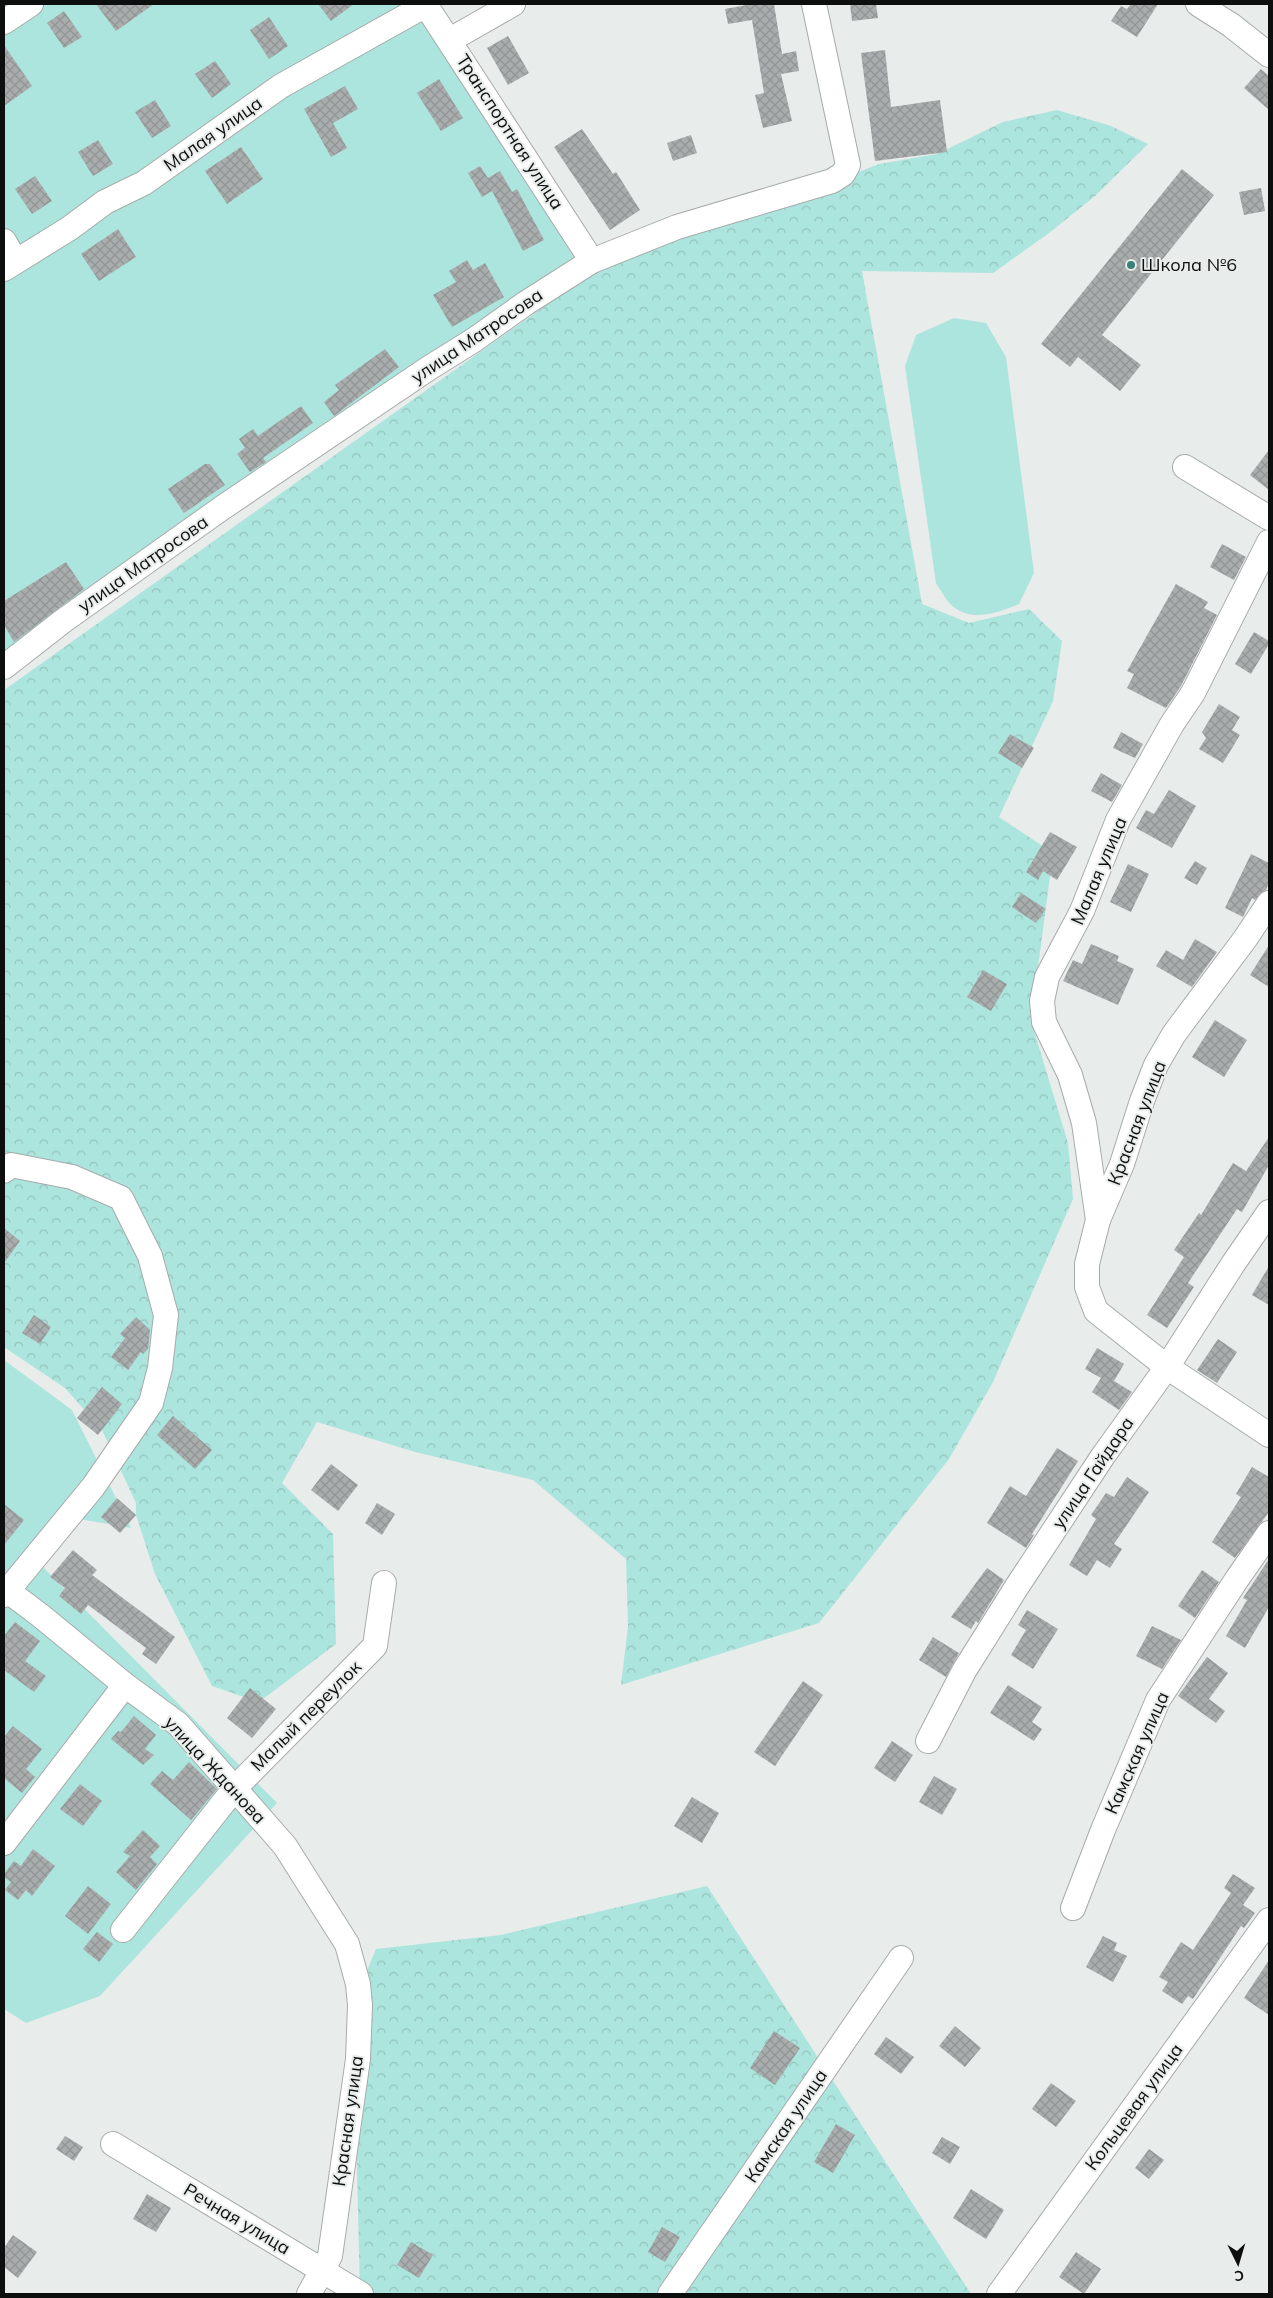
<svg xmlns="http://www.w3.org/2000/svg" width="1273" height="2298" font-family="Mulish,sans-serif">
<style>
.forest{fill:url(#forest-crowns)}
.garden{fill:#ace5dd}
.building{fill:url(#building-cross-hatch)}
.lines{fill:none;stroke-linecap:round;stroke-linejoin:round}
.minor-casing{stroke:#a6abaa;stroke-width:26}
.minor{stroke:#fff;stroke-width:24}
.poi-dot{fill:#3b8179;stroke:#e8eceb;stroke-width:2}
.labels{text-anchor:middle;stroke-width:4;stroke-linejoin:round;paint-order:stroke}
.street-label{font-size:18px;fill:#0d0f0e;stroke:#e8eceb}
.poi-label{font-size:18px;fill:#0d0f0e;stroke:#e8eceb;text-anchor:start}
</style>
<defs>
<pattern id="forest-crowns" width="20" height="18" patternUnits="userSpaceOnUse" patternTransform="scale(1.25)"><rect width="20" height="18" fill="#ace5dd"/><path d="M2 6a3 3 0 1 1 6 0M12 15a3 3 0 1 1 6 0" fill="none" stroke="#93c3bc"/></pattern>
<pattern id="building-cross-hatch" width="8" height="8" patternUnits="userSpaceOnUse" patternTransform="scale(1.25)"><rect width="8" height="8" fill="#a9adad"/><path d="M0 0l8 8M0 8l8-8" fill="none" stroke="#909494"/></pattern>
</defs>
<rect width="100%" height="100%" fill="#e8eceb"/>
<g class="forest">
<polygon points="1057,110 1111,126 1148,144 1095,196 1049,233 993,273 862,271 922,604 969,623 1029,609 1062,641 1053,701 999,817 1053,853 1031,1021 1068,1143 1073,1199 993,1382 949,1459 819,1623 621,1685 628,1626 626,1559 533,1480 415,1452 317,1422 282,1483 333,1534 336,1644 259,1702 212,1686 155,1574 136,1515 136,1503 102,1430 65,1388 4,1347 4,690 580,281 683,231 779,203 879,164 937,154 1003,122"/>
<polygon points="707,1886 971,2294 360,2294 353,2004 376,1949 501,1935"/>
</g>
<g class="garden">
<polygon points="4,4 414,4 588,257 4,666"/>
<path d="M954,318L986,323L1006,357L1034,573L1019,604C998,612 975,622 955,608C947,603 941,590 936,583L905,366L916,335Z"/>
<polygon points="4,1360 72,1410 131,1528 68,1517 25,1549 277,1803 100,1996 26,2023 4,2009"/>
</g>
<g class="building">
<polygon points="96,4 154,4 116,31"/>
<polygon points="318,4 354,4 331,21"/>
<polygon points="752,4 774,4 782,54 796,51 799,71 781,74 792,121 763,128 755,95 764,93 752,20 728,24 725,9"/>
<polygon points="850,4 876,4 878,18 852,21"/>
<polygon points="1131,4 1158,4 1137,37 1111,21 1121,6 1127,9"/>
<polygon points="64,11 82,37 64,48 47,23"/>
<polygon points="269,17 288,46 269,59 250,30"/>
<polygon points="508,36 529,73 508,85 487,48"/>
<polygon points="4,45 32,86 4,106"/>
<polygon points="885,50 891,107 940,100 947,152 875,161 861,53"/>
<polygon points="215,61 231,84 212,98 195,74"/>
<polygon points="1261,69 1269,76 1269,110 1244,88"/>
<polygon points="439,79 463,118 441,131 417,93"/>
<polygon points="345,86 358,109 333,123 347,148 331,157 304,109"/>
<polygon points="155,100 171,126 152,138 135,112"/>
<polygon points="582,129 613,174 616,172 640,210 610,230 554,147"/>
<polygon points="691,135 697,153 673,161 667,143"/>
<polygon points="98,140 113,164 93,176 78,152"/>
<polygon points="241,147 263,179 227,204 205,171"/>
<polygon points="480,166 488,178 500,171 512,192 517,189 544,240 523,251 492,191 482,197 468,173"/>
<polygon points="1182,169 1214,195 1102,335 1141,365 1120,391 1078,357 1070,367 1041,344"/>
<polygon points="35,176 52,201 32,214 15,189"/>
<polygon points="1261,188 1265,211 1244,215 1239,192"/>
<polygon points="118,229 136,257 99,281 81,254"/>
<polygon points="467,260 473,270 485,263 504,297 452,327 433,295 456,282 449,271"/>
<polygon points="385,349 399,367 334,416 324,402 339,390 335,385"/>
<polygon points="301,406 313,423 263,458 266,462 250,472 237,454 245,448 239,439 253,429 258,436"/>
<polygon points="1269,450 1269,490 1250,475"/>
<polygon points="205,464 210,464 225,485 184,513 168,489"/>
<polygon points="1222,544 1246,557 1234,580 1210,567"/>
<polygon points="66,562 84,589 14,642 4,625 4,601"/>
<polygon points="1176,584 1208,602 1204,608 1217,615 1181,686 1166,708 1127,688 1134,674 1127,671"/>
<polygon points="1254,632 1269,641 1269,644 1251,674 1235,664"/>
<polygon points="1219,704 1240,717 1232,730 1240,735 1223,763 1199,749 1206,738 1202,732"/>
<polygon points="1121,732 1143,744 1135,758 1113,748"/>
<polygon points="1010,734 1034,748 1022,768 998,753"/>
<polygon points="1101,773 1122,785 1112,802 1091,791"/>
<polygon points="1169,790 1196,806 1172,848 1136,828 1146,810 1154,814"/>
<polygon points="1050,832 1077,847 1057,880 1043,871 1038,880 1026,872"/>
<polygon points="1251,854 1269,863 1269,883 1266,890 1255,900 1252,898 1243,917 1225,908"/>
<polygon points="1195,861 1207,868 1197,885 1184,878"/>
<polygon points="1128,864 1149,874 1131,912 1110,902"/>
<polygon points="1021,893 1046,909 1036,923 1012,907"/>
<polygon points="1195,939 1217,952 1192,987 1156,966 1166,950 1183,960"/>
<polygon points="1091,944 1119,956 1117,961 1134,969 1118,1005 1063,981 1073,960 1082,964"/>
<polygon points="1269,945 1269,987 1250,975"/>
<polygon points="983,970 1007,984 991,1011 967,997"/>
<polygon points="1215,1020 1247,1040 1224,1077 1192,1057"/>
<polygon points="1269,1137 1269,1165 1242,1212 1237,1209 1188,1283 1194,1287 1167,1328 1147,1315 1184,1257 1174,1250 1199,1213 1201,1215 1233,1163 1246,1171"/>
<polygon points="4,1228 20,1241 4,1263"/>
<polygon points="1269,1266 1269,1305 1252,1295"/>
<polygon points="34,1315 51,1327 40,1344 22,1333"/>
<polygon points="136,1317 150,1330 148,1349 143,1354 141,1352 128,1370 111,1357 125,1338 120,1334"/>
<polygon points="1218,1339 1237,1352 1217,1383 1197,1370"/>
<polygon points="1097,1348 1124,1364 1114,1381 1132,1392 1119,1410 1092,1392 1101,1378 1085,1369"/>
<polygon points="102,1387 122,1404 98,1435 77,1418"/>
<polygon points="173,1416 212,1450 195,1469 157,1435"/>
<polygon points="1057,1448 1078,1461 1032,1534 1034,1535 1026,1548 987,1523 1010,1486 1026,1496"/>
<polygon points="331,1464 358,1485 338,1511 311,1490"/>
<polygon points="1252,1467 1269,1477 1269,1512 1235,1558 1212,1542 1241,1497 1236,1494"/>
<polygon points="1127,1477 1149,1492 1114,1544 1122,1549 1110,1568 1097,1560 1087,1576 1069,1565 1096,1519 1091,1515 1106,1493 1114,1497"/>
<polygon points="117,1498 136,1515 120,1533 101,1517"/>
<polygon points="377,1503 395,1514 382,1535 365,1523"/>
<polygon points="4,1504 24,1520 4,1545"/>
<polygon points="73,1550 97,1570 92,1575 175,1637 156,1664 142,1654 146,1648 88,1605 81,1614 59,1596 65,1588 50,1577"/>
<polygon points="1269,1559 1269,1607 1245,1648 1226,1636 1247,1600 1243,1598"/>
<polygon points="987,1568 1004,1580 978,1623 976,1621 971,1629 951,1617"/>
<polygon points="1202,1570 1219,1582 1195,1618 1178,1606"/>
<polygon points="1027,1610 1058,1629 1033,1669 1011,1655 1026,1630 1018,1625"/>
<polygon points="15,1622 40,1641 25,1661 46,1676 34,1692 4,1670 4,1636"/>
<polygon points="1152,1626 1181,1640 1162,1669 1136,1656"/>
<polygon points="933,1637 959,1653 946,1677 919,1660"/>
<polygon points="1207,1657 1228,1673 1209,1699 1225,1711 1216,1723 1178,1696"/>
<polygon points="803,1681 823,1695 775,1766 754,1752"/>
<polygon points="1008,1685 1042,1707 1032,1722 1042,1729 1034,1741 990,1713"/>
<polygon points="250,1688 276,1709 252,1738 227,1718"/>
<polygon points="134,1716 156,1735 145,1749 154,1755 143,1765 111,1739 118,1731 121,1732"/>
<polygon points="13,1726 42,1749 26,1769 35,1777 22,1793 4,1778 4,1737"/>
<polygon points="892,1741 913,1755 895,1782 874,1768"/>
<polygon points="189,1762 217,1789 191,1820 150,1784 162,1771 173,1780"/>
<polygon points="934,1776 957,1789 942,1815 919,1802"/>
<polygon points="80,1784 102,1801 83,1826 60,1809"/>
<polygon points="692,1797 719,1813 702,1843 674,1826"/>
<polygon points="143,1830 160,1846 150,1857 157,1864 136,1890 116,1872 130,1856 123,1852"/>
<polygon points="33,1849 55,1866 32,1896 26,1890 18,1900 5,1890 11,1882 4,1877 4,1874 14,1861 21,1866"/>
<polygon points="1233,1874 1255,1888 1243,1905 1255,1913 1244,1928 1241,1926 1193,1999 1188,1996 1182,2004 1162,1991 1168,1982 1159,1977 1181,1942 1193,1950 1231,1893 1224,1888"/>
<polygon points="88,1886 111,1904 88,1934 65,1916"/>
<polygon points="97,1932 113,1944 99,1962 83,1949"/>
<polygon points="1103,1936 1117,1943 1114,1950 1127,1956 1113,1982 1086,1967"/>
<polygon points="1269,1960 1269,2015 1244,1998"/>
<polygon points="955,2026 981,2048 965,2067 939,2046"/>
<polygon points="774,2031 800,2048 775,2085 750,2068"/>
<polygon points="886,2037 914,2057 901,2074 874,2054"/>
<polygon points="1051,2083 1076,2101 1056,2127 1032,2109"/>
<polygon points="836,2124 855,2135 833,2173 814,2162"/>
<polygon points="65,2136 83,2147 74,2161 56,2149"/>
<polygon points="942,2137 960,2147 950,2164 932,2153"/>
<polygon points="1149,2149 1164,2160 1149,2179 1135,2168"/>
<polygon points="971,2189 1004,2210 986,2239 953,2218"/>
<polygon points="147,2194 171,2208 156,2232 133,2219"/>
<polygon points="662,2227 680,2237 665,2262 648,2252"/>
<polygon points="13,2235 37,2252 18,2278 4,2267 4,2248"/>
<polygon points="411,2242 433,2255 419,2278 397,2265"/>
<polygon points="1076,2252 1101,2269 1084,2294 1059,2277"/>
</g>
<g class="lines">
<defs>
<g id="minor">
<polyline points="425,4 592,261"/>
<polyline points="1198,4 1231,25 1269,55"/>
<polyline points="4,22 31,4"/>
<polyline points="450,40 513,4"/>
<polyline points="4,241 15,260"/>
<polyline points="4,269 70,228 105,202 144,183 281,86 426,5"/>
<polyline points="1185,467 1269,518"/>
<polyline points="4,667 63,621 222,508 429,368 474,340 526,303 592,261 677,227 832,181 843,174 848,165 814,4"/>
<polyline points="1269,903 1245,939 1174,1034 1156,1065 1142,1101 1122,1164 1098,1220 1087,1264 1087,1287 1096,1311 1167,1367 1269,1435"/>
<polyline points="4,1171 11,1165 72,1177 121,1198 150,1256 166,1315 160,1368 151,1403 93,1487 4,1595"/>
<polyline points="1098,1220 1084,1123 1070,1075 1044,1022 1042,1001 1047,977 1082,911 1118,820 1172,724 1193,693 1269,542"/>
<polyline points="4,1588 41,1616 125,1685 178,1724 285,1846 347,1944 358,1984 360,2005 358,2059 330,2256 309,2294"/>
<polyline points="928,1741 964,1671 1016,1588 1103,1456 1167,1367 1233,1264 1269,1212"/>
<polyline points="4,1843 125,1685"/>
<polyline points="1073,1908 1103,1830 1158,1700 1237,1579 1269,1533"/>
<polyline points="123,1930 235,1788 375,1646 384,1583"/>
<polyline points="113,2144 361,2294"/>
<polyline points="670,2294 901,1958"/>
<polyline points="999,2294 1269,1920"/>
</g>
</defs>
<use href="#minor" class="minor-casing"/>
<use href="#minor" class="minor"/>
</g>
<circle class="poi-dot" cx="1131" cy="265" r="5"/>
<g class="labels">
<g class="street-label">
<text transform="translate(510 132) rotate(57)" y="6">Транспортная улица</text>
<text transform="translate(213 134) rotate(-35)" y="6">Малая улица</text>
<text transform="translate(477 336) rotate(-34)" y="6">улица Матросова</text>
<text transform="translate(143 564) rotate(-35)" y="6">улица Матросова</text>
<text transform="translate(1099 871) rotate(-67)" y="6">Малая улица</text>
<text transform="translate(1137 1123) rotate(-69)" y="6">Красная улица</text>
<text transform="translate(1093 1473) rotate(-56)" y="6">улица Гайдара</text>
<text transform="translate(306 1716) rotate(-45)" y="6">Малый переулок</text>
<text transform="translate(1137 1753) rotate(-66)" y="6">Камская улица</text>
<text transform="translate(215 1770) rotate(47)" y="6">улица Жданова</text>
<text transform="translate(1134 2107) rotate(-54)" y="6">Кольцевая улица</text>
<text transform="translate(348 2121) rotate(-82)" y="6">Красная улица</text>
<text transform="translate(786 2126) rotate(-56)" y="6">Камская улица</text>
<text transform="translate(237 2219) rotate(31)" y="6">Речная улица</text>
</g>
<g class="poi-label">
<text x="1141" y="271">Школа №6</text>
</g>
</g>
<rect width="1273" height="2298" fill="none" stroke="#0d0f0e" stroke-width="10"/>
<g transform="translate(1238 2263) rotate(175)" stroke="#e8eceb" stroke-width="4" paint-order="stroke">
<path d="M0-4L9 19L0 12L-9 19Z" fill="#0d0f0e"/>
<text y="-8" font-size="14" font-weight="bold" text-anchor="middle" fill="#0d0f0e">С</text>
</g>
</svg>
